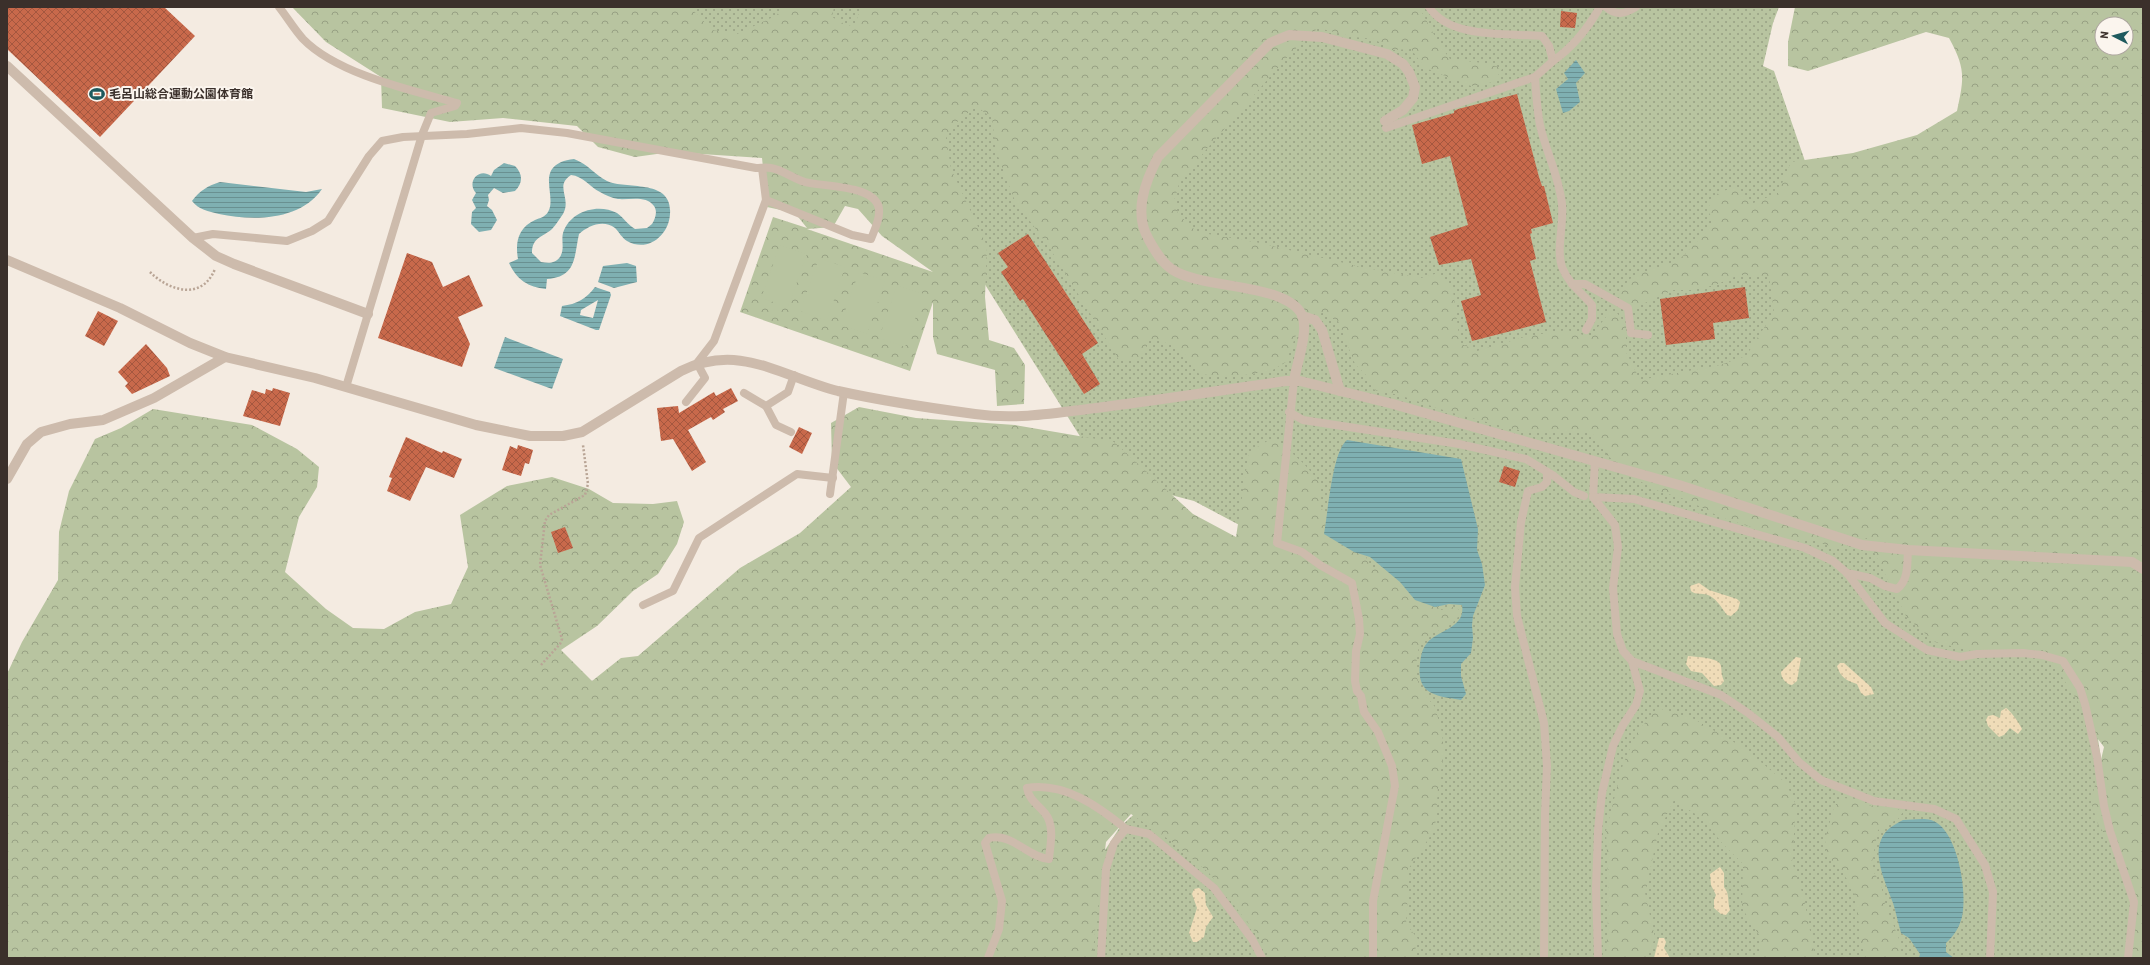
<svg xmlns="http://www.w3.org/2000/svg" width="2150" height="965" font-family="Barlow,'Noto Sans JP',sans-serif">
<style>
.grass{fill:url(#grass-dots)}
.forest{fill:url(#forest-crowns);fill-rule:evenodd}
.sand{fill:url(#sand-dots)}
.garden{fill:#b8c4a0}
.water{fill:url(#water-rules);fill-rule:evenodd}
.building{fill:url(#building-cross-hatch)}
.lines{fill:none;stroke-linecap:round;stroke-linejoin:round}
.path{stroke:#b9a596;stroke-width:2.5;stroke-dasharray:2 2;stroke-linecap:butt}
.lane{stroke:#cdbbac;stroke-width:8}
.street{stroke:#cdbbac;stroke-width:10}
.labels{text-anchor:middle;stroke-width:4;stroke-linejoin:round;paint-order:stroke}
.poi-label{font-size:12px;font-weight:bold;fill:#3b302b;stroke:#fbf5ee;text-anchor:start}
</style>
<defs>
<pattern id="grass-dots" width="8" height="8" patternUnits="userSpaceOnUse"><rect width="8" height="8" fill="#b8c4a0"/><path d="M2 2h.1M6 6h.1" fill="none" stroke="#97a083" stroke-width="1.8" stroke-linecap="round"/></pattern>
<pattern id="forest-crowns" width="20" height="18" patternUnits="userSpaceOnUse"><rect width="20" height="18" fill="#b8c4a0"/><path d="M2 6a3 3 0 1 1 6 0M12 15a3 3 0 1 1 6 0" fill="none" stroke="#97a083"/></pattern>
<pattern id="sand-dots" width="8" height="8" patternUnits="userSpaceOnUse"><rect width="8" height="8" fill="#efdcb8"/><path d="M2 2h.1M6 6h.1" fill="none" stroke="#cebd9e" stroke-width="1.8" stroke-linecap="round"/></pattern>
<pattern id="water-rules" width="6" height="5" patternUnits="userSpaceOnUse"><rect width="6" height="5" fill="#7fb0b2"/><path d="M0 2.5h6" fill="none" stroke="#699091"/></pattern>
<pattern id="building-cross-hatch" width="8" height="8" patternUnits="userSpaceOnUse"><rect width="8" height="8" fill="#c8694b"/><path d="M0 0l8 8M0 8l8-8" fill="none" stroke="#a4573f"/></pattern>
</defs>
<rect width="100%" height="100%" fill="#f4ebe1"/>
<polygon class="grass" points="449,7 1779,7 1773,23 1763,66 1774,71 1806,164 2090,688 2109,809 2138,884 2134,958 1035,958 1120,827 1229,728 1245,528 1194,501 1106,478 871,102"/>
<g class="forest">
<path d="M292,7H690L712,30L737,34L775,16L786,7H834L832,17L848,26L856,23L860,7H1419L1439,44L1450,59L1491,64L1502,69L1494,82L1471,86L1425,68L1411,49L1392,50L1374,39L1354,37L1318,28L1289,55L1205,151L1179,184L1174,201L1178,214L1197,232L1260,243L1361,267L1421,278L1438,273L1453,291L1460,343L1477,351L1528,336L1567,330L1590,337L1610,312L1617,313L1626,325V352L1640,380L1720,365L1746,356L1774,312L1769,276L1739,275L1715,285L1692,290H1673L1634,308L1616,294L1633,276L1679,260L1715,223L1708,211L1711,198L1722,191L1735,188L1751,204L1778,193L1791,162L1853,153L1917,135L1957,111C1964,78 1966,69 1949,38L1926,32L1808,71L1788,66V42L1795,7H2143V958H2119L2134,919L2118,855L2098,824L2091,802L2104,747L2091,730L2085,713L2045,650L1983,654L1935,642L1907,618L1867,538L1839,549L1812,540L1784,543L1754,528L1720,517L1687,500L1656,490L1634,478L1608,456L1592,433H1534L1509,428L1449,412L1399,395L1374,390L1367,376L1355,364L1338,321L1323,313L1314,314L1296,335L1286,362L1271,371L1231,377L1199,374C1183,349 1179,345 1150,339L1140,359L1119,360L1049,247L1015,201L996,151L992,118L976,106L958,121L946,138L951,169L987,246L985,297L989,340L1014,348L1025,365L1024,404L997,406L995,370L937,354L933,337V302L910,371L740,312L773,217L807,228L795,213L767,207L762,158L671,152L635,157L598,147L577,126L503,118L450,122L382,108L381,77L326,42ZM2102,24H2126V48H2102ZM845,206L858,209L882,236L933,272L807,229L833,227Z"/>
<polygon points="859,407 916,418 1015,425 1114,442 1193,514 1236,537 1249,452 1274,437 1303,463 1319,481 1321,508 1339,531 1363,546 1368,563 1375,569 1397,563 1441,610 1453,607 1460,610 1457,619 1446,628 1430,634 1419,646 1415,670 1420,689 1435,707 1442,733 1444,753 1438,788 1435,829 1407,871 1409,879 1406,924 1418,939 1413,958 1271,958 1262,941 1209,873 1171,841 1131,814 1106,842 1092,958 7,958 7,674 22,642 58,580 59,532 69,491 95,439 121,428 153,409 252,425 297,449 319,467 317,487 299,517 285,572 326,609 353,628 384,629 415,612 451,604 468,567 460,515 507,486 552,477 589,489 613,503 653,504 677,501 684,522 677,544 658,574 633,591 597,626 561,650 592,681 621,658 638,656 740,568 800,533 851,487 832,462 831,423"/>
<polygon points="1658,708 1694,719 1744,748 1786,783 1796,805 1792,862 1804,898 1815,958 1761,958 1761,938 1742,908 1743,864 1722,843 1703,819 1674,800 1658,833 1645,893 1655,938 1646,958 1606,958 1609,899 1606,831 1623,764 1638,731"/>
<polygon points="1841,798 1858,799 1865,805 1894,807 1903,812 1898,819 1878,830 1871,867 1881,885 1885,904 1899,939 1899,952 1903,958 1865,958 1853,890 1841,869 1827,856 1825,840 1834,807"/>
</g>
<g class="sand">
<path d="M1699,583L1709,590L1737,599L1740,602L1738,610L1731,616L1727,615C1721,607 1715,595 1703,594C1698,593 1696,595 1691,591L1690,586Z"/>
<path d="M1688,656C1694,657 1720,657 1721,666C1722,674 1721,673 1724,681L1721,685L1714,686L1702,673L1691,671L1686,664Z"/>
<path d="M1796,657L1801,658L1797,681L1792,685C1786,684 1781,678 1781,672Z"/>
<path d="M1840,663H1844L1871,687L1874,694L1865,696L1861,693L1857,684C1847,681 1840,677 1837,666Z"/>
<path d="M2006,708C2010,710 2020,724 2022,729L2018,734L2010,728L2004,735L1999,737L1988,726L1986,720L1988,716L1993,715L2000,718L2001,711Z"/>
<path d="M1720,867L1724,873V887C1730,894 1727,901 1730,910L1726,915L1721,914L1714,908V900L1716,895L1711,885L1710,874Z"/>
<polygon points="1199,888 1205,893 1206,905 1213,917 1206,927 1204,937 1197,942 1193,942 1189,933 1197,908 1192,894 1194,889"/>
<polygon points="1659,938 1664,938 1666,942 1664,948 1670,958 1654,958"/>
</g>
<g class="garden">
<polygon points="780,245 807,254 788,307 761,298"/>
<polygon points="819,258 845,267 827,321 800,311"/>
<polygon points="859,272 885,281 867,334 840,325"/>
<polygon points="897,285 924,294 905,347 879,338"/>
</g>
<g class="water">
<polygon points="1576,60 1585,73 1576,83 1580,102 1569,111 1563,113 1556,89 1568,79 1564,73"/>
<path d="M574,159C588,164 595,175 607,181C626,190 673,178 670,214C669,235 648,253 627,241C622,238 619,232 615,228C603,219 588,226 579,234C574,256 577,277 547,279L546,289C528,287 517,280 509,263L518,259C515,242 518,228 535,220C540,218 545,217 548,212C558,196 532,164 574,159ZM571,175C583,176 590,187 600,192C605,195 612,198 618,199C630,200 646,195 654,206C658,212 655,219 652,224L647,228L635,229C628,225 624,218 617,213C598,203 570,211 563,233C561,241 565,249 560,257C555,264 548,263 541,262L532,253C532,237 543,237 552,229C556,225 560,218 563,214C572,198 554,186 571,175Z"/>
<path d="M504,163L515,166C523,174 523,183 515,191L503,193L494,188L488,195L489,200L487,206L492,210L497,220L491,230L479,232L471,224L472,212L476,208L472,200L476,193C466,182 479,167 491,176L494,170Z"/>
<path d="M220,182L306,192L322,189C300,221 253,221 219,214C208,211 199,210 192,201C200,190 208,186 220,182Z"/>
<polygon points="627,263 636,266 637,282 614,288 598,282 603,266"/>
<path d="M595,287L610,292L611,295L599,330H596L560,316L562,306C577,304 586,299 595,287ZM598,300L593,318L580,315L581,310Z"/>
<polygon points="505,337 563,359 552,389 494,368"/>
<path d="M1347,440L1461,459L1478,529L1477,550L1482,564L1485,585L1473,616L1472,625L1473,638L1471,653L1461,664V676L1466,694L1461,700C1436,696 1416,695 1420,663C1421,656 1422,649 1427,643C1438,630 1466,628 1462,605L1449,604L1435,607L1415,600L1400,582L1370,557L1354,552L1324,534C1328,513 1332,452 1347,440Z"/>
<path d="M1903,820C1911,820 1923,818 1931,820C1958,828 1968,894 1962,917C1959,928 1954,936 1946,943V952L1954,958H1919L1920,954L1909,938L1901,933C1898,923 1896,912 1893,903C1887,886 1873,858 1881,840C1885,829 1894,825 1903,820Z"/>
</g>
<g class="building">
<polygon points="7,7 164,7 195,36 100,137 7,49"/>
<polygon points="1561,11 1577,13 1575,28 1560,27"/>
<polygon points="1517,94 1539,177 1542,186 1544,186 1553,223 1531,229 1532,233 1530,234 1536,259 1530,261 1546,322 1472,341 1461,301 1481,295 1471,259 1439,265 1430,237 1468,225 1450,156 1422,164 1412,125 1454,113 1454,111 1458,109"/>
<polygon points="1028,234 1098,343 1082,354 1100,384 1084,394 1023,299 1020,301 1001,272 1008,267 998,253"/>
<polygon points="407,253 432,262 443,287 469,275 483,306 458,317 470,344 462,367 378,338"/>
<polygon points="1745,287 1749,318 1713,323 1715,339 1666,345 1660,299"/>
<polygon points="98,311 118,321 104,346 85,336"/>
<polygon points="146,344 167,368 170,376 132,394 125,386 128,383 118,372"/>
<polygon points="273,388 290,393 280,426 243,416 252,390 265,394 266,389 272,391"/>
<polygon points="731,388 738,401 723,409 725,412 713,420 711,417 688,430 706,462 692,471 673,439 661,441 657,408 678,406 679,413 714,392 716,396"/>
<polygon points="799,427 812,433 802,454 789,447"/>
<polygon points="406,437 442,453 443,451 462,459 454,478 426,467 410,501 387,491 392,478 389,477"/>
<polygon points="518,445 533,450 529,464 525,463 521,476 502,470 510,446 517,449"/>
<polygon points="1504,466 1520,471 1515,487 1499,482"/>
<polygon points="565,527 573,548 558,553 551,532"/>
</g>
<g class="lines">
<g class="path">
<path d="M150,272C169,291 202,301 215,269"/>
<polyline points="541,665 560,644 562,639 540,565 545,521 549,515 585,495 588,484 583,445"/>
</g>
<g class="lane">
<path d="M279,7C287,17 294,29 303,39C337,74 410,90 457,103L455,106L431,113L422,135L346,387"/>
<path d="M1429,7C1449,39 1508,33 1542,36L1549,46L1553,61C1573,47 1588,28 1600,7"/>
<path d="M1606,7C1616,16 1625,14 1636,7"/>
<path d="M1553,61L1535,77C1536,93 1537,110 1540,125C1546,152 1559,176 1562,204C1564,224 1556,250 1562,267C1568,283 1582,293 1592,305V319L1586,330"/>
<polyline points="1386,128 1535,77"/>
<path d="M193,238L213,234L287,241L312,231L328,221L369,156L382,141L403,137L467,134L521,128L567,133L756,168C761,168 766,167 771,168C783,170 794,179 805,182C821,187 882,184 879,213C879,221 874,231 871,239L852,235L766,200L762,168"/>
<polyline points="1572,284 1585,284 1628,308 1631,333 1648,335"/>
<polyline points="1294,380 1277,543 1302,552 1320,565 1352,583 1359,619 1360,634 1356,651 1355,681 1357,691 1361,696 1364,712 1378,732 1392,766 1395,786 1373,901 1373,958"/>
<polyline points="744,393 766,406 788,392 794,375"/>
<polyline points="686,402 705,378 697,363 714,341 766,200"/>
<polyline points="766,406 776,425 791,432"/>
<polyline points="1289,412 1303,420 1459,444 1526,459 1554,476 1574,492 1584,496"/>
<polyline points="1595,461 1593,497 1615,525 1618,547 1613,588 1617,634 1623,651 1632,661 1640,691 1636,705 1623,725 1613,746 1602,793 1598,830 1596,889 1598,958"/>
<polyline points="830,494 844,392"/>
<polyline points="1593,497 1634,499 1805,548 1833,561 1847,573 1885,623 1927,650 1960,657 1977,654 2023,653 2042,655 2063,661 2080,688 2085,704 2097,757 2104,806 2110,831 2134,902 2128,958"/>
<path d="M1847,573L1870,578L1885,586L1897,589C1909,580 1907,563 1908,550"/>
<polyline points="643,605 673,591 699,538 797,474 833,478"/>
<polyline points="1632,661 1721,695 1748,713 1778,737 1799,762 1821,780 1874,801 1934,809 1956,819 1985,865 1993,892 1990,958"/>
<path d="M988,958L999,929L1002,901L985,843L989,838C1013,833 1027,857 1049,859C1050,846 1054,831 1048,818C1043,807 1029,802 1027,788C1064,782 1098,806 1126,829"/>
<polyline points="1101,958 1106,869 1114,843 1126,829 1149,834 1214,888 1252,939 1262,958"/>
<polyline points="1544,958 1545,813 1547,766 1544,723 1517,616 1515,587 1521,522 1528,491 1542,487 1547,482 1547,472"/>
</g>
<g class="street">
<polyline points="7,66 193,238 216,256 234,264 368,314"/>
<path d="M7,260L120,308L190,343L225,357L315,378L476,425L530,436H563L582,432L681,371C740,342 782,377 838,391C883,401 930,408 975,414C1016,420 1056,413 1096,408C1159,400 1223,390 1286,381H1300L1393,404L1679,485L1862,545L1908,550L2132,562L2143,569"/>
<polyline points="1302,316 1315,320 1322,330 1340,391"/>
<path d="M1294,380C1297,363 1309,330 1302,315C1287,283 1202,289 1173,270C1162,263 1155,251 1149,240C1133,213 1145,182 1158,157L1270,43L1289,35L1322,37L1387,54L1403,64L1409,72L1415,87L1413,98L1403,110L1385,121"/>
<polyline points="7,479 27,444 41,432 70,424 103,420 154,398 225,357"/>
</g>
</g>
<defs>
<symbol id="stadium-bare" viewBox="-9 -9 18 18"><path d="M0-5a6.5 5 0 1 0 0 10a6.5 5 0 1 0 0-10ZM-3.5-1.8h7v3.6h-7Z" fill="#1f5a5e" stroke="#fbf5ee" stroke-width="2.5" paint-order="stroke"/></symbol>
</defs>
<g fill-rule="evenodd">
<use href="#stadium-bare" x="86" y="83" width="22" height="22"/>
</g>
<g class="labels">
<g class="poi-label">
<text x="109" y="98">毛呂山総合運動公園体育館</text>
</g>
</g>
<rect width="2150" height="965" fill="none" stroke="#3b302b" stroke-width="16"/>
<g transform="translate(2114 36) rotate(276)"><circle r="19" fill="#fbf5ee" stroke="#aea6a0"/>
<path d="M0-3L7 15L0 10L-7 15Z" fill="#1f5a5e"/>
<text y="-6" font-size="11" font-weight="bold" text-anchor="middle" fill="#3b302b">N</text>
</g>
</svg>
